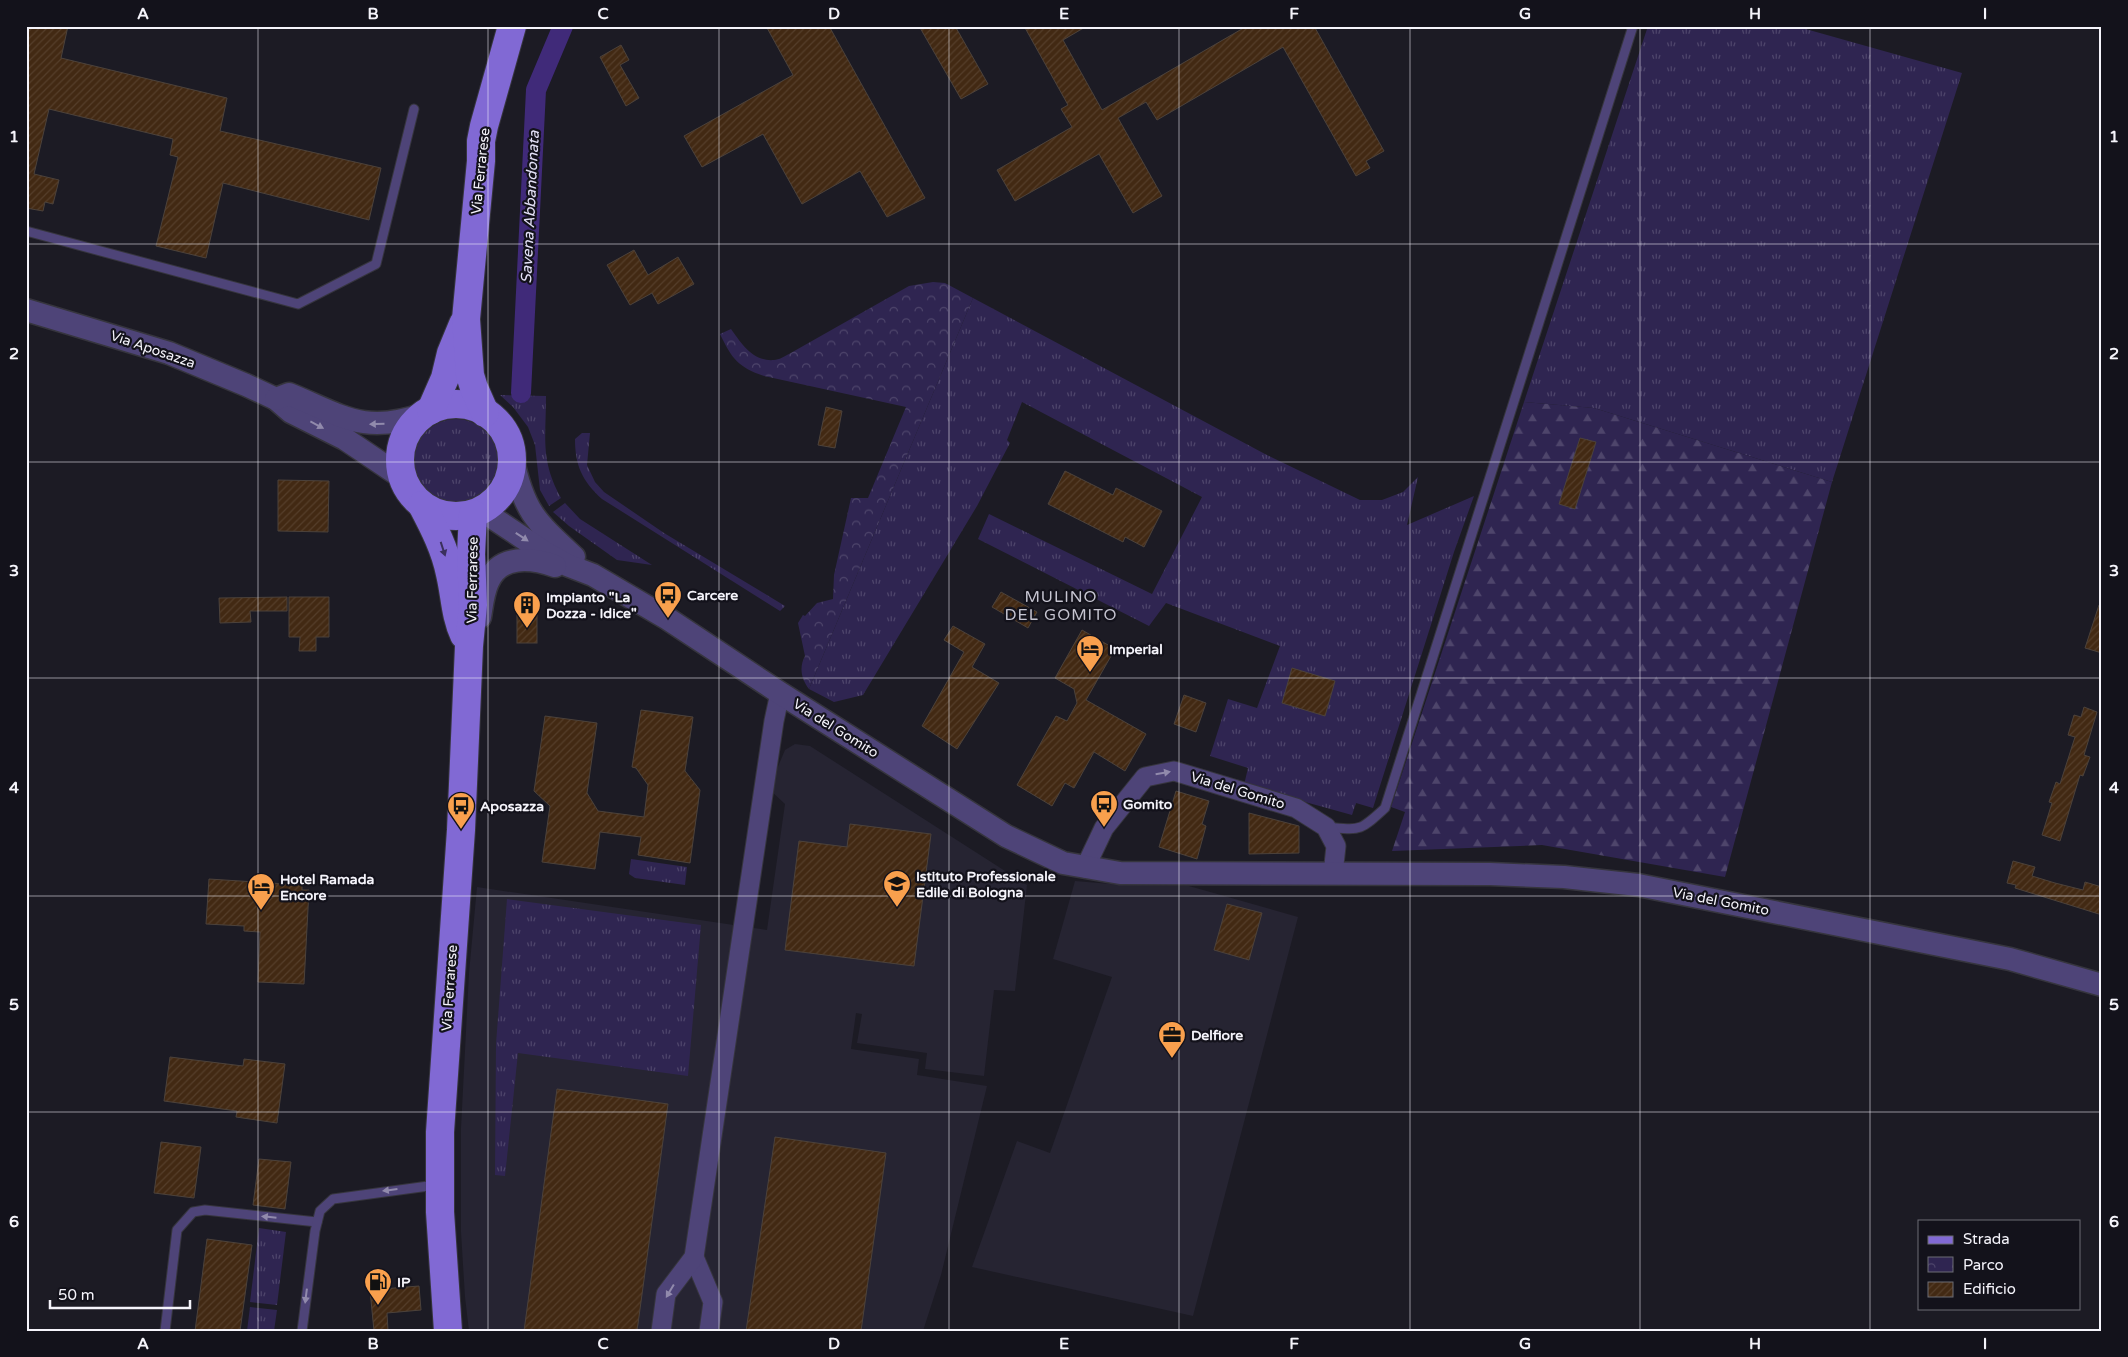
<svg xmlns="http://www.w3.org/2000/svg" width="2128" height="1357" font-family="'Varela Round',sans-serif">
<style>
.built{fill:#262432}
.grass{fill:url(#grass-tufts)}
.forest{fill:url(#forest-firs)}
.park{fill:url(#park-crowns)}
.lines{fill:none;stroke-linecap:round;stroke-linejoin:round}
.canal{stroke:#402a79;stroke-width:20}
.building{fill:url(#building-hatch);stroke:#4c423b}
.service-casing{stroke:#36353e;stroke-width:11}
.minor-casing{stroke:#36353e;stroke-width:21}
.tertiary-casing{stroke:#36353e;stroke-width:25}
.primary-casing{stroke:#36353e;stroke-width:30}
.service{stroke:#4e4478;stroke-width:9}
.minor{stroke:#4e4478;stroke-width:19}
.tertiary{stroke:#4e4478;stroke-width:22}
.primary{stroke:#8169d4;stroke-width:28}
.oneway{fill:#918aac}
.oneway2{fill:#3a305c}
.grid{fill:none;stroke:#f5f4fb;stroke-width:1;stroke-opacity:0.55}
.labels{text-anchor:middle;stroke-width:4.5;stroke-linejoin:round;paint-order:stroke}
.street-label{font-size:14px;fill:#f5f4fb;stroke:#13121b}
.poi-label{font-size:14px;font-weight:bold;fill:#f5f4fb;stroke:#13121b;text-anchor:start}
.water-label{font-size:15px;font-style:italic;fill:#e4e1f8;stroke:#13121b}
.quarter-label{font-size:16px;letter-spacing:1px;fill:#c6c5d1;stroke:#13121b}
.neatline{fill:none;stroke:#f5f4fb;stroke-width:2}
.grid-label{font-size:16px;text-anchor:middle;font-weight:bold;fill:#f5f4fb}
</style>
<defs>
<pattern id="grass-tufts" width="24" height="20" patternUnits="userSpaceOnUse" patternTransform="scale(1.25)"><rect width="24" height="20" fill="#2f2551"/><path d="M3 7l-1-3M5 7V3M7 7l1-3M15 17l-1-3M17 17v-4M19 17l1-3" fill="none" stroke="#4e456b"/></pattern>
<pattern id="forest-firs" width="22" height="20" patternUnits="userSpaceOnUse" patternTransform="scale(1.25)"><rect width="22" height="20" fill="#2f2551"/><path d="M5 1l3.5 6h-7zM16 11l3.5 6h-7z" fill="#4e456b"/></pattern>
<pattern id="park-crowns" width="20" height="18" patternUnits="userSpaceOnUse" patternTransform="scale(1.25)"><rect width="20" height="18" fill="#2f2551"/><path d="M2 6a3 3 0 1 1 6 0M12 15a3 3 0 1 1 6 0" fill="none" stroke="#4e456b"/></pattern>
<pattern id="building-hatch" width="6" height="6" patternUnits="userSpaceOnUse" patternTransform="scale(1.25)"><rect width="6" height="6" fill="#422913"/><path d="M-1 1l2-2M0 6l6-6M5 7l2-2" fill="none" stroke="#553e2a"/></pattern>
</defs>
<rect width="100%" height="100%" fill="#1c1b24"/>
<g class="built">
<polygon points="795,744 810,746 1027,885 1015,991 994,990 984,1076 925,1069 927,1053 857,1043 862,1014 856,1013 851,1049 919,1059 917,1075 987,1086 941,1275 923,1331 469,1331 465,1297 461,1232 461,1128 469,973 477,887 767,930 785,804 771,791 774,776 785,750"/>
<polygon points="1075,881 1123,885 1189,886 1298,917 1193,1316 972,1267 1017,1141 1050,1153 1112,977 1053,959"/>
</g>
<g class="grass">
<polygon points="1648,26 1795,26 1962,73 1832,482 1594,408 1524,402"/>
<polygon points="973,298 1265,454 1360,500 1382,500 1403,492 1418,477 1407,525 1474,496 1454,552 1373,808 1356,803 1352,815 1244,785 1248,768 1210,756 1228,699 1257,708 1280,646 1166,603 1149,626 978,539 989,514 1152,594 1202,497 1022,402 1007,440 1010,443 977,506 863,695 834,702 809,689"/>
<path d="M500,395L546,396C546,438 540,460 561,498L549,506L540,490L535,445L528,427L513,407Z"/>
<circle cx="456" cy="461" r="42"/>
<path d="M582,433H590L587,465L595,482L604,492L664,533L785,606L780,611L602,499C582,481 575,465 575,439Z"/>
<polygon points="565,503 580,519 652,565 617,560 569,526 553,512"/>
<polygon points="631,859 687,867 685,885 635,878 629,874"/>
<polygon points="507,899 701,925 688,1076 518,1053 505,1176 495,1175 496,1044"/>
<polygon points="259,1228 286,1232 277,1305 250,1302"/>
<polygon points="250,1307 277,1310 274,1331 247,1331"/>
</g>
<polygon class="forest" points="1524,402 1594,408 1832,482 1725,877 1542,845 1392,851 1405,812 1391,807"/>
<path class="park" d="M933,282L945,283L973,298L809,689C801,679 799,667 805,656L798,623L803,615L805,616L817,603L833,599L834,575L851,498H868L906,407L764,376C738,367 732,359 720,334L731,329C741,343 753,362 774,360C779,360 785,356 789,354L909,286Z"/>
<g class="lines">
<polyline class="canal" points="521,393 536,90 563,26"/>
</g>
<g class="building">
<polygon points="26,26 68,26 61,58 227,98 220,131 381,168 369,220 223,183 206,258 156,246 178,157 170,155 173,139 49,109 34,174 59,180 53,204 45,202 43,211 26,208"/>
<polygon points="766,26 829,26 925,198 887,217 860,171 802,204 763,134 702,167 684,136 793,75"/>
<polygon points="919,26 955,26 988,84 961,99"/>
<polygon points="1024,26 1087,26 1063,40 1102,110 1247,26 1314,26 1384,151 1366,161 1370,168 1356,176 1283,47 1157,120 1146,102 1118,118 1162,196 1133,213 1099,154 1015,201 997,170 1072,127 1061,109 1068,105"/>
<polygon points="621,45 629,60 620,65 639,98 626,106 600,57"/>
<polygon points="634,250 648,275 678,257 694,284 658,304 652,293 630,305 607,265"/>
<polygon points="826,407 842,411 835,448 818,445"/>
<polygon points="1580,438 1596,442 1575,509 1559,504"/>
<polygon points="1065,471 1113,495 1116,488 1162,511 1144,547 1125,537 1123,542 1048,504"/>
<polygon points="278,480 329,481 328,532 278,531"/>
<polygon points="1001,592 1037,612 1028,628 992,607"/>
<polygon points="287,597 287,611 250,611 251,622 220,623 219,598"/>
<polygon points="289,597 329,597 329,637 316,637 316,651 299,651 300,637 289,637"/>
<polygon points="2099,605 2102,605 2102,653 2085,648"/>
<rect x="517" y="615" width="20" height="28"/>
<polygon points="953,626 985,644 972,667 999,683 957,749 922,726 964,652 944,640"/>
<polygon points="1082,630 1115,649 1086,700 1146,734 1125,771 1094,752 1074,788 1065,783 1052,806 1017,785 1056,716 1067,721 1077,703 1074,689 1055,678"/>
<polygon points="1292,668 1335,681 1325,716 1282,703"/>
<polygon points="1184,695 1206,703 1196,732 1174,724"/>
<polygon points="2084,707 2097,712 2084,755 2090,757 2083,776 2080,775 2060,841 2042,835 2052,803 2049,802 2056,782 2060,784 2075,737 2068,735 2074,715 2081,717"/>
<polygon points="641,710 693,717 685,771 700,790 690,863 638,855 641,837 600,832 595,869 542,862 550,806 534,791 545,716 597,723 587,793 598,811 644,817 648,785 636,768 632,767"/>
<polygon points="1176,791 1209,801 1202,824 1206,826 1197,859 1159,847"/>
<polygon points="1249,813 1299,826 1299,853 1249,854"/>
<polygon points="850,824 931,834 914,966 785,950 799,841 847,847"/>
<polygon points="2013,861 2035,867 2032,876 2055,883 2083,890 2085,882 2102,887 2102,915 2015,888 2016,885 2007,883"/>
<polygon points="209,879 302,885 302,890 309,890 304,984 258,982 260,932 244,931 244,926 206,924"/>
<polygon points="1227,904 1262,913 1249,960 1214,950"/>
<polygon points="170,1057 243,1066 244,1059 285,1064 277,1123 236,1117 237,1111 164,1101"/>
<polygon points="557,1089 668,1104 637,1331 524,1331"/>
<polygon points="775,1137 886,1153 861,1331 746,1331"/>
<polygon points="161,1142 201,1147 194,1198 154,1193"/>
<polygon points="259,1159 291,1162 285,1209 253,1205"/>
<polygon points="207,1239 252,1245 240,1331 195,1331"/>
<polygon points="419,1286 421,1310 387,1313 388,1331 374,1331 370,1290"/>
</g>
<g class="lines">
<defs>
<g id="service">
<polyline points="26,231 298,304 376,264 414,109"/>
<path d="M1326,827C1361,830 1359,832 1385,808L1633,26"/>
<polyline points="165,1331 177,1230 193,1212 205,1210 317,1222"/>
<polyline points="302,1331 315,1231 320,1211 333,1199 436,1185"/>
</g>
<g id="minor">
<polyline points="1085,868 1104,828 1145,777 1174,771 1296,808 1326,827 1336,846 1333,874"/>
<polyline points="694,1257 713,1302 709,1331"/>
<polyline points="661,1331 666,1294 694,1257 774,721 780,693"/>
</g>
<g id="tertiary">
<polyline points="26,310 169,353 246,385 276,399 291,412 345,439 403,478"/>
<path d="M276,399L289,394C343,416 364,435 424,414"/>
<path d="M512,457C524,511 534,520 574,557"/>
<polyline points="481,510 544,552 567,565 593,575 668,619 780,693 1006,836 1063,863 1120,873 1490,874 1564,877 1638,885 2010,959 2102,985"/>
<path d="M480,617C482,605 483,593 488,582C500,554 532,558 555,566"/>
</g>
<g id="primary">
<circle cx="456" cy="460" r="56"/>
<polyline points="431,410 445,378 451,353 463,324"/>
<polyline points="485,413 474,388 470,375 466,319 481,161 481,141 484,126 512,26"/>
<path d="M422,505C434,528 445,549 450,574C455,595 455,616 464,635"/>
<polyline points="448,1331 440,1212 440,1132 461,830 469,646 473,605 471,554 473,514"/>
</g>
</defs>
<use href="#service" class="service-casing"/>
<use href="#minor" class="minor-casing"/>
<use href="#tertiary" class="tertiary-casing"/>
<use href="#primary" class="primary-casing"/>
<use href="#service" class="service"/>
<use href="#minor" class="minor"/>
<use href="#tertiary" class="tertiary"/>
<use href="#primary" class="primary"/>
</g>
<defs><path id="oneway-solid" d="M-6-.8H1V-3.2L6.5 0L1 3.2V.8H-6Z" transform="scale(1.25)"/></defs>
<g class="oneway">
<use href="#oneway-solid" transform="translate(377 424) rotate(178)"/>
<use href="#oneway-solid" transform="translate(317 425) rotate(28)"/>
<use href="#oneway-solid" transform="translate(522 537) rotate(33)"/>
<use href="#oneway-solid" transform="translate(1163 773) rotate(-10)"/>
<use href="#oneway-solid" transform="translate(390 1190) rotate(173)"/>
<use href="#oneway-solid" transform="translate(269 1217) rotate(-174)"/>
<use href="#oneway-solid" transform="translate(670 1291) rotate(121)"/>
<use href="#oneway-solid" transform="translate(306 1296) rotate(97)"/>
</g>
<use class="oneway2" href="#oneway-solid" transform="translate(443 549) rotate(72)"/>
<path class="grid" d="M258,26V1331M488,26V1331M719,26V1331M949,26V1331M1179,26V1331M1410,26V1331M1640,26V1331M1870,26V1331M26,244H2102M26,462H2102M26,678H2102M26,896H2102M26,1112H2102"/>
<defs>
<symbol id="bus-pin" viewBox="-11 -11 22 30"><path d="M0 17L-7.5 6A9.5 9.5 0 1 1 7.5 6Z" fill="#f9a04d" stroke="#13121b"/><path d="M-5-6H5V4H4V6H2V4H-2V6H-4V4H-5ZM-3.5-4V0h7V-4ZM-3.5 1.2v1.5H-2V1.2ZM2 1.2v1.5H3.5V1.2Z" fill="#111"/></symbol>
<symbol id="building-pin" viewBox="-11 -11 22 30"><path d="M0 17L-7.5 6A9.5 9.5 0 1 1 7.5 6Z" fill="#f9a04d" stroke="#13121b"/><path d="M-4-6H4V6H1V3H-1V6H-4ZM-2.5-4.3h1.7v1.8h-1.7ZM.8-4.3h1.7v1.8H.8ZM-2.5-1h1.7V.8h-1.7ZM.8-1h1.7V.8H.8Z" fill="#111"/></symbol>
<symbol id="hotel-pin" viewBox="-11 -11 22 30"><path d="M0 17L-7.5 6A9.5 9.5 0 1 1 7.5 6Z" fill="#f9a04d" stroke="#13121b"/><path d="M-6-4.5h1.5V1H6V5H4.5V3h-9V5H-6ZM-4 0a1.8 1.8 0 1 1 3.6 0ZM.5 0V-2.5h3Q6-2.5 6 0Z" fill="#111"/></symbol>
<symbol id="school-pin" viewBox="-11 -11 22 30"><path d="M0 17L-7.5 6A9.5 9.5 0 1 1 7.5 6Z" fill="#f9a04d" stroke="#13121b"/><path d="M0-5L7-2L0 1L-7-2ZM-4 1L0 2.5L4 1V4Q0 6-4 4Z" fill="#111"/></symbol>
<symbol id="office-pin" viewBox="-11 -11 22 30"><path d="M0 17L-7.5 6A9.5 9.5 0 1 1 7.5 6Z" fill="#f9a04d" stroke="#13121b"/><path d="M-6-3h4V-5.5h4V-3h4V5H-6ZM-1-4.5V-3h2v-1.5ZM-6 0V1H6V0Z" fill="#111"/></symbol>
<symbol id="fuel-pin" viewBox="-11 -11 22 30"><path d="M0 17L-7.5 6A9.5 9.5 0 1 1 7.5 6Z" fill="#f9a04d" stroke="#13121b"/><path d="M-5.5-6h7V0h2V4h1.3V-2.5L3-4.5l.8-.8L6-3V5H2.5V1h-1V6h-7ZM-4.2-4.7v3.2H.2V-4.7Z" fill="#111"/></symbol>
</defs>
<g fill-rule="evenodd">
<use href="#bus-pin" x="652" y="579" width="32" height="43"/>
<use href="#building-pin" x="511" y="589" width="32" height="43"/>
<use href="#hotel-pin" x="1074" y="633" width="32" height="43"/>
<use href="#bus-pin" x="1088" y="788" width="32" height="43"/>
<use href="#bus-pin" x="445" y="790" width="32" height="43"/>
<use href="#school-pin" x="881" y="868" width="32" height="43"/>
<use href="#hotel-pin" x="245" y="871" width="32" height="43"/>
<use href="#office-pin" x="1156" y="1019" width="32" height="43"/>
<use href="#fuel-pin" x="362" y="1266" width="32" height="43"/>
</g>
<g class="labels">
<g class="street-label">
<text transform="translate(480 171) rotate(-84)" y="5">Via Ferrarese</text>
<text transform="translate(153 349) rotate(19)" y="5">Via Aposazza</text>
<text transform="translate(472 580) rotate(-89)" y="5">Via Ferrarese</text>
<text transform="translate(836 728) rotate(32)" y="5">Via del Gomito</text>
<text transform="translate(1238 790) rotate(17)" y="5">Via del Gomito</text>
<text transform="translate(1721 901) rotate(11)" y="5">Via del Gomito</text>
<text transform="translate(449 988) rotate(-86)" y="5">Via Ferrarese</text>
</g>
<g class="poi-label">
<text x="687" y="600">Carcere</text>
<text x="546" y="602">Impianto "La<tspan x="546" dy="16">Dozza - Idice"</tspan></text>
<text x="1109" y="654">Imperial</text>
<text x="1123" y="809">Gomito</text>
<text x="480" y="811">Aposazza</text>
<text x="916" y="881">Istituto Professionale<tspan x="916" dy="16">Edile di Bologna</tspan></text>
<text x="280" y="884">Hotel Ramada<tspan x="280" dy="16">Encore</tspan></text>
<text x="1191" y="1040">Delfiore</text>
<text x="397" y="1287">IP</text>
</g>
<g class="water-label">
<text transform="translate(530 207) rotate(-87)" y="5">Savena Abbandonata</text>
</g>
<g class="quarter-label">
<text x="1061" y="602">MULINO<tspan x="1061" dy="18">DEL GOMITO</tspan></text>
</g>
</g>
<rect width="2128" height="1357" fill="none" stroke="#13121b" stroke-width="55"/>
<rect x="1918" y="1220" width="162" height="90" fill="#13121b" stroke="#6d6c75"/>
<rect x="1928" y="1236" width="25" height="8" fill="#8169d4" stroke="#6d6c75"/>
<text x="1963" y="1244" font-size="15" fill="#f5f4fb">Strada</text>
<rect x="1928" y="1257" width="25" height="15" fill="url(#park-crowns)" stroke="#6d6c75"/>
<text x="1963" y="1270" font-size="15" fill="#f5f4fb">Parco</text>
<rect x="1928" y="1282" width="25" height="15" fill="url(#building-hatch)" stroke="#6d6c75"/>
<text x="1963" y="1294" font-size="15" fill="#f5f4fb">Edificio</text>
<path d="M50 1300v8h140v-8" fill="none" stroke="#f5f4fb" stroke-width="2.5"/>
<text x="58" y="1300" font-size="15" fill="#f5f4fb" stroke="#13121b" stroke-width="4" paint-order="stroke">50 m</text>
<rect x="28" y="28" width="2072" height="1302" class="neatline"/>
<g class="grid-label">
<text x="143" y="19">A</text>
<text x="373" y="19">B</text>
<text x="603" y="19">C</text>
<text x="834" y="19">D</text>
<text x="1064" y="19">E</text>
<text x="1294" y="19">F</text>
<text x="1525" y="19">G</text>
<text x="1755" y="19">H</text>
<text x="1985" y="19">I</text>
<text x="14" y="142">1</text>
<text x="2114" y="142">1</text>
<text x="14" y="359">2</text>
<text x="2114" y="359">2</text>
<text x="14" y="576">3</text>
<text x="2114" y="576">3</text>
<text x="14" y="793">4</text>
<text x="2114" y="793">4</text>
<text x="14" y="1010">5</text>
<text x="2114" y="1010">5</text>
<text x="14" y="1227">6</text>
<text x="2114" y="1227">6</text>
<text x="143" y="1349">A</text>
<text x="373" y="1349">B</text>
<text x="603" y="1349">C</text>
<text x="834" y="1349">D</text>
<text x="1064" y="1349">E</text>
<text x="1294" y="1349">F</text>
<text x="1525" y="1349">G</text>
<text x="1755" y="1349">H</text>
<text x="1985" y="1349">I</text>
</g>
</svg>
